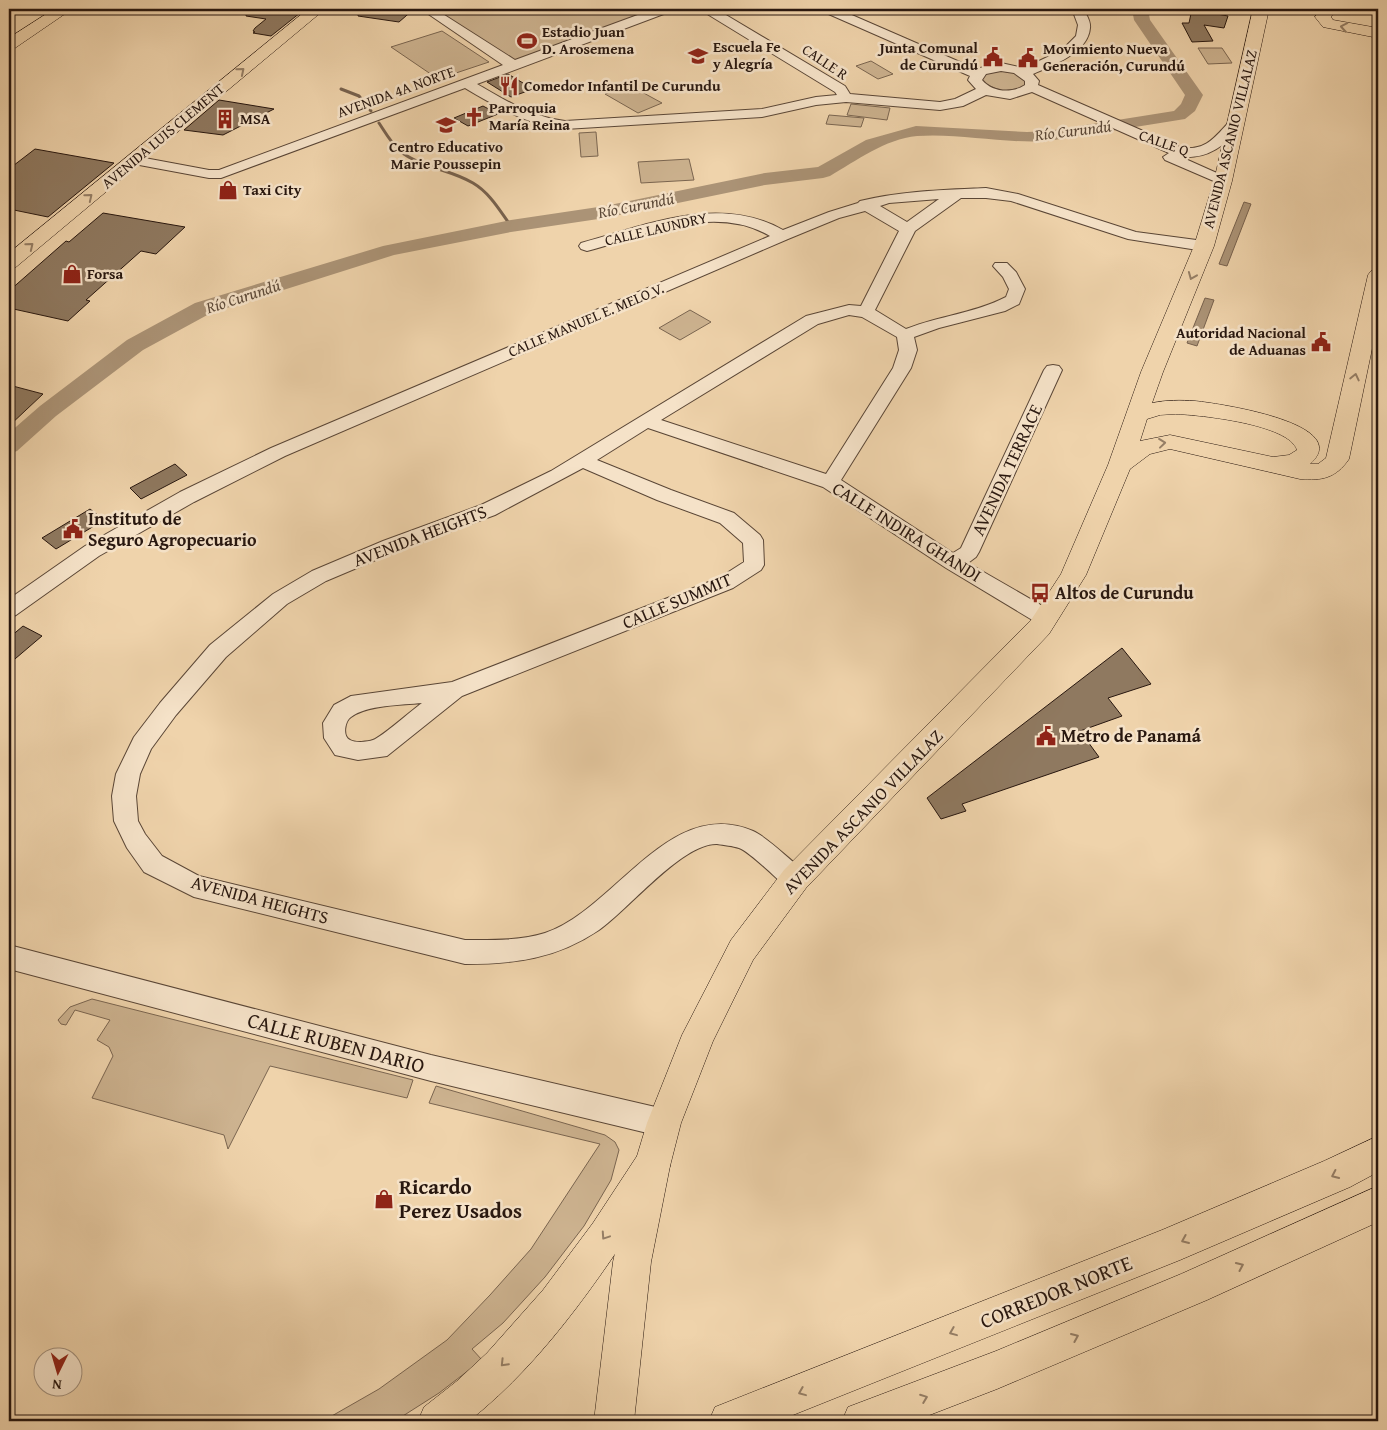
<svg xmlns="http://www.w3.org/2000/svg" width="1387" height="1430" font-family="'Gentium Book Plus',serif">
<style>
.green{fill:#cdb390;stroke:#7a6550}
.water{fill:#ab9376;stroke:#77614d}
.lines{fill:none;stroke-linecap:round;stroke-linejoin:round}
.stream{stroke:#77614d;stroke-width:3}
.river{fill:#ab9376;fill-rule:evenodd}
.building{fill:#8f7960;stroke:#28170f}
.minor-casing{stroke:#5a4636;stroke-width:2}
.major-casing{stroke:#28170f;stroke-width:1}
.highway-casing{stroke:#28170f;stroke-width:1}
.minor{fill:#f5e2c8;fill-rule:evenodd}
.major{fill:#efd3ab;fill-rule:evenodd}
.highway{fill:#efd3ab;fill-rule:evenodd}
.oneway{stroke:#957e65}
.labels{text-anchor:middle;stroke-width:5;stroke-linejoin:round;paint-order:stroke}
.far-poi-label{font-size:15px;font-weight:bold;fill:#28170f;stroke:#f5e2c8;text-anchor:start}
.far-street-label{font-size:15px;fill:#28170f;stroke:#f5e2c8}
.far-water-label{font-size:16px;font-style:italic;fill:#5c4938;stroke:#f5e2c8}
.street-label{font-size:18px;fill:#28170f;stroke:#f5e2c8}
.poi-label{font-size:18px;font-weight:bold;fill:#28170f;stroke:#f5e2c8;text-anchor:start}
.near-street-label{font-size:21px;fill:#28170f;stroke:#f5e2c8}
.near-poi-label{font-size:21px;font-weight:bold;fill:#28170f;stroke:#f5e2c8;text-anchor:start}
</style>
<rect width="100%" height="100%" fill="#efd3ab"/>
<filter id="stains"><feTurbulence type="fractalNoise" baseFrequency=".004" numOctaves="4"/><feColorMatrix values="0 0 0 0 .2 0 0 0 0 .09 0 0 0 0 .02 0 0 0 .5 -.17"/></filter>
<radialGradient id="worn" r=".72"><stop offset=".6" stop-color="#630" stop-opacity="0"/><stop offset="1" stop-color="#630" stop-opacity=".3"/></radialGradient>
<g class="green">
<polygon points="427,9 665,9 513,65"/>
<polygon points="442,31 489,62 438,79 391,47"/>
<polygon points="1198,48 1222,48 1232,63 1208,64"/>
<polygon points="871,61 893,74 878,79 856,66"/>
<path d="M1001,71L1016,73L1026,82L1025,85C1013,96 995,90 983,82L982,78L988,73Z"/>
<polygon points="629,85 662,103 638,113 605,94"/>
<polygon points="851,104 890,108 887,120 847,115"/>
<polygon points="829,115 864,118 861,127 826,124"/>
<polygon points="596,132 598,156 581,157 579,133"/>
<polygon points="689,159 694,180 641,183 638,162"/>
<polygon points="690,310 711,322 680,340 659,328"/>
<polygon points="92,999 413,1080 407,1098 270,1066 228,1149 224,1135 92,1098 113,1056 109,1047 97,1040 110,1020 75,1010 66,1025 61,1024 58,1020 70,1007"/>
<polygon points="436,1086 605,1135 615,1142 619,1150 611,1180 584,1226 545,1277 503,1323 472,1349 482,1360 439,1393 395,1421 323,1421 379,1389 447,1340 490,1295 531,1249 600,1144 429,1103"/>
</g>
<g class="water">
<polygon points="1244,202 1251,204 1227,266 1219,264"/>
<polygon points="1205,298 1214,300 1197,346 1187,343"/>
</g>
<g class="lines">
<g class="stream">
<polyline points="341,89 359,96 371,111"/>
<path d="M379,123C385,132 391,143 400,151C421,168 450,169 473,183C490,193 500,211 511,226"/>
</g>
<path class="river" d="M1132,9H1148L1150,20L1203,95L1195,111L1185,119L1048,141C1005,144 960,133 917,136C885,139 856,161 830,176L823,178L765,185L605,218L511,232L394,255L211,313L143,350L56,416L17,451L9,454V433L40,406L127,340L195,303L383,246L511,220L605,206L765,173L818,167L866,140L916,126L1027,132L1048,131L1174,111L1181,104L1185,95L1134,20Z"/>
</g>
<g class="building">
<polygon points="247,9 305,9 271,36 253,33 255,32 253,31 255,28 266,19 246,16"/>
<polygon points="359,9 414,9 399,22 358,16"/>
<polygon points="1192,9 1198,11 1200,9 1219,9 1217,14 1228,16 1224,28 1204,25 1213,41 1192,42 1182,23 1189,23"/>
<polygon points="508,74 533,89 511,97 487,82"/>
<polygon points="219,100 274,109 223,135 184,130"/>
<polygon points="483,106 498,114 468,126 454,118"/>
<polygon points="35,149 114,163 48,217 9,209 9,169"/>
<polygon points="103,213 185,227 156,254 141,251 86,300 90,301 68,321 9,308 9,291 66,241 69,242"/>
<polygon points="9,385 43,394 9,426"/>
<polygon points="175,464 187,475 141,499 130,488"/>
<polygon points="90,509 104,520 56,549 42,538"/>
<polygon points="23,626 42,636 9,664 9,638"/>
<polygon points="1122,648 1151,684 1108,698 1122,716 1080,731 1099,757 962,804 966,811 941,819 927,798"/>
</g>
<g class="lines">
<defs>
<g id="minor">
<path d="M421,9H435L515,60L654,9H671L669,12L477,84C505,100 531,117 565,121L762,109L816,97L837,95L835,92L704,12L702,9H716L845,86L850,94L940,102L955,99L976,89L968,80L970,76L824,12L822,9H838L976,69L1001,63L1024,68L1056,53L1065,47L1076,36L1078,25L1072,9H1084C1086,15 1091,21 1090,28C1088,53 1053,65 1033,74L1039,81L1038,85L1182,148C1207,150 1214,138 1230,121L1235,120L1242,124C1226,146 1208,159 1181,157L1228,178L1230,181L1228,184L1223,185L1165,160L1163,157L1169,153L1032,92L1010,99L986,95L963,106L940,110L846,102L816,105L762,117L565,129C527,125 497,107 465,88L221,178H209L134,164L129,163L127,160L129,157L134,156L209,170H219L503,65ZM1001,71L1014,73L1025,81V85C1011,94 992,92 982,80L986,74Z"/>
<path d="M986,188L1018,194L1136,232L1204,241L1210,243L1212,246L1210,249L1204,251L1128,239L1011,201L986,198H961L915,231L875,310L906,329C939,316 975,313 1006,297L1009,289L1003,277L993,266L995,263H1007L1016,272L1025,289L1019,304L1005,311L939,328L914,337L917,350L911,368L841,480L953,553L961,548L1044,370L1047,366L1053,365L1059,366L1062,370L979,552L976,557L968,563L1053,612L1057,618L1053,624L1046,626L1039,624L946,568L823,487L648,428L597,460L671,490L734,513L760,535L763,540L764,565L761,570L733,588L462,696L387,756L358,760L335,755L324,738L323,723L334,705L351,696L452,682L719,578L744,562L743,543L720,523L657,500L583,468L495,515L397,551L326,581L287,604L226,657L176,715L151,749L140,774L136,796L138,821L145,834L162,856L199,876L465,940C491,940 519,941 545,933C615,910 669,795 753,831C767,837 791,861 804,871L807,879L804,887L795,890L786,887C776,878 750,852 739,848C733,846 724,845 717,844C682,843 628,910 599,930C556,959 515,964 465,964L194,897L144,872L127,848L114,821L112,796L116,774L134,737L160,703L210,645L273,594L312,571L383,541L481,505L551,471L806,316L849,305L861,306L899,231L865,211L839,218L788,239L285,456L194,502L99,556L16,615L9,618V599L85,546L180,492L271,448L770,236C713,203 645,236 587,251L581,249L579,246L581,243C647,225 719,194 783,230L829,212L858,203L860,201C901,191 943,190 986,188ZM939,199L907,222L880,206L889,203ZM849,315L862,317L897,337L899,350L893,368L826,474L661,420L818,324ZM422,703C412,710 382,737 373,740C368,742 355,743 350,740C342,736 345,721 351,717C366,705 403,705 422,703Z"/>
<polygon points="9,945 431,1055 664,1109 674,1113 678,1123 674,1133 664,1137 431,1081 9,969"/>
</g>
<g id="major">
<polygon points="54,9 72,9 15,48 9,50 9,38"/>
<polygon points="308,9 325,9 16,267 9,269 9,253"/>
<path d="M1253,9H1269L1232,181L1214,246L1163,372L1152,403C1166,400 1181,400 1195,401C1215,403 1356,423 1310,464H1318L1326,458L1368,275L1371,271L1378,269V320L1349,459C1336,478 1322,481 1300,479L1170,449L1150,454L1130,469L1086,575L1049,634L806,888L753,960L713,1041L681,1123L670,1166L651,1262L634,1421H594L613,1262L634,1166L647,1123L682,1035L731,940L784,870L1031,620L1061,574L1108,465L1141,372L1194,246L1214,181ZM1176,414C1200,415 1289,424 1297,450L1289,455L1273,457L1170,435L1140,441L1147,419L1160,415Z"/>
<polygon points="1321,9 1336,9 1331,17 1333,20 1378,28 1378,38 1323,27 1315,17"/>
</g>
<g id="highway">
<polygon points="1378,1136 1378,1172 1350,1187 1180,1260 778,1421 709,1421 715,1407 1162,1230 1324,1161"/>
<path d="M652,1148L665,1153L670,1166L665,1179C608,1265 551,1356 469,1421H418L424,1407L457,1381L487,1353L543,1290L593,1223L639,1153Z"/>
<polygon points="1378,1186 1378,1222 1207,1300 997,1389 914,1421 842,1421 848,1407 996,1351 1181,1274"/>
</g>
</defs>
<use href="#minor" class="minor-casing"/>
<use href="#major" class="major-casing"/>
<use href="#highway" class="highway-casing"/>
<use href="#minor" class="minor"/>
<use href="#major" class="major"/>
<use href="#highway" class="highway"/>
</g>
<defs><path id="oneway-chevron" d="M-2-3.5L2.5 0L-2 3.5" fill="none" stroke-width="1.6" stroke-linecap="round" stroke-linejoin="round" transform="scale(1.25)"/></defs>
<g class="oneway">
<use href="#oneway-chevron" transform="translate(1344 27) rotate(-170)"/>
<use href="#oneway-chevron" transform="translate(241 71) rotate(-40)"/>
<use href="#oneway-chevron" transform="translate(89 197) rotate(-39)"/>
<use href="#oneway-chevron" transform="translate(30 246) rotate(-39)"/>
<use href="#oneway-chevron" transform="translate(1192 276) rotate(112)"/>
<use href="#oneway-chevron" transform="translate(1355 377) rotate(-77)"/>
<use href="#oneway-chevron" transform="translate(1162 443) rotate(-6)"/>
<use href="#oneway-chevron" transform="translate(1335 1175) rotate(155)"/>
<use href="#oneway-chevron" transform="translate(605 1236) rotate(124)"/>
<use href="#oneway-chevron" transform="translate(1185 1240) rotate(157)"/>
<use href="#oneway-chevron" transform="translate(1240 1266) rotate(-24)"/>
<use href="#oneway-chevron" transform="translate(953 1332) rotate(158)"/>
<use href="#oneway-chevron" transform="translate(1075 1337) rotate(-23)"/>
<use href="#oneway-chevron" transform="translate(504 1363) rotate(134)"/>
<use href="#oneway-chevron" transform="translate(802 1392) rotate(158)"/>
<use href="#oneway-chevron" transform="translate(924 1398) rotate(-21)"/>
</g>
<defs>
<symbol id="stadium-bare" viewBox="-9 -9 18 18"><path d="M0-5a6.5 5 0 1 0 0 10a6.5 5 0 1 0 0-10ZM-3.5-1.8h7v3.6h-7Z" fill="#8f2418" stroke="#f5e2c8" stroke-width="2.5" paint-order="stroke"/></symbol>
<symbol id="school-bare" viewBox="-9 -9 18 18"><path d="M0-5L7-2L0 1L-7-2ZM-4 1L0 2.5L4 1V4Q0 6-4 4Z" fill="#8f2418" stroke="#f5e2c8" stroke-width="2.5" paint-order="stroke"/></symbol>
<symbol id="civic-bare" viewBox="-9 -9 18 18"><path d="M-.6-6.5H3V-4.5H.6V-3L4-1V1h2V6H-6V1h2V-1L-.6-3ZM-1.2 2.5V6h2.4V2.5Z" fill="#8f2418" stroke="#f5e2c8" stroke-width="2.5" paint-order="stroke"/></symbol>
<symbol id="restaurant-bare" viewBox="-9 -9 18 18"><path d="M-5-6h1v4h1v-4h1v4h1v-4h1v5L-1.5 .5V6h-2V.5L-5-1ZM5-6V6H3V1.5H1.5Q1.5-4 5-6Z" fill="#8f2418" stroke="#f5e2c8" stroke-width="2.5" paint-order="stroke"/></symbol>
<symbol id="church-bare" viewBox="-9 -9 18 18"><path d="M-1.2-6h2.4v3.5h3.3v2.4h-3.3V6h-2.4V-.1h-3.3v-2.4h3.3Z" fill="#8f2418" stroke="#f5e2c8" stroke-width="2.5" paint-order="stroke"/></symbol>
<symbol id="building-bare" viewBox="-9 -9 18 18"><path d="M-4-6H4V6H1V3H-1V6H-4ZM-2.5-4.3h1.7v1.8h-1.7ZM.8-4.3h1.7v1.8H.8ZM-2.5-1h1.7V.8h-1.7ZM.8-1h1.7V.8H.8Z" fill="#8f2418" stroke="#f5e2c8" stroke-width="2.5" paint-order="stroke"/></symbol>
<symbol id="shop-bare" viewBox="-9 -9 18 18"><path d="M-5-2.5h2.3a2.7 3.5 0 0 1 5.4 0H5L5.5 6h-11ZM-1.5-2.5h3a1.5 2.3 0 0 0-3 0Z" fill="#8f2418" stroke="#f5e2c8" stroke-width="2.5" paint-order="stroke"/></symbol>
<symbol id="bus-bare" viewBox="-9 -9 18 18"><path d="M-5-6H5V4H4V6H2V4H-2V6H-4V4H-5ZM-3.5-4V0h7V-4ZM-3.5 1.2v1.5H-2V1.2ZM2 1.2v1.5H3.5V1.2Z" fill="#8f2418" stroke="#f5e2c8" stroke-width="2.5" paint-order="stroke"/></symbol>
</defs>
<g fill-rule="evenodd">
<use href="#stadium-bare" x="513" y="27" width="28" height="28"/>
<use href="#school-bare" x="684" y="42" width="28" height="28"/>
<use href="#civic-bare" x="979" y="43" width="28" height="28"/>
<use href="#civic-bare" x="1014" y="44" width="28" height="28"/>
<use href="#restaurant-bare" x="495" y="72" width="28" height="28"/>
<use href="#church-bare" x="460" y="103" width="28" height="28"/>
<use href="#building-bare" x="211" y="105" width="28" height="28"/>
<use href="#school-bare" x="432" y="111" width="28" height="28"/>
<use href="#shop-bare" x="214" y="176" width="28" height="28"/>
<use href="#shop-bare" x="58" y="260" width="28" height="28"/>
<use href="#civic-bare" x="1307" y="328" width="28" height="28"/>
<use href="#civic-bare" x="59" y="515" width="28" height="28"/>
<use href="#bus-bare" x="1026" y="579" width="28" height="28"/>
<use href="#civic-bare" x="1032" y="722" width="28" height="28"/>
<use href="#shop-bare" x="370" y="1185" width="28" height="28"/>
</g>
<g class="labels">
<g class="far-poi-label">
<text x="542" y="37">Estadio Juan<tspan x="542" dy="17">D. Arosemena</tspan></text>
<text x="713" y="52">Escuela Fe<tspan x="713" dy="17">y Alegría</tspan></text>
<text x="978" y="53" text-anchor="end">Junta Comunal<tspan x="978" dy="17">de Curundú</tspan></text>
<text x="1043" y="54">Movimiento Nueva<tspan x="1043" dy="17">Generación, Curundú</tspan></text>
<text x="524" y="91">Comedor Infantil De Curundu</text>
<text x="489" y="113">Parroquia<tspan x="489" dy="17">María Reina</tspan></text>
<text x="240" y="124">MSA</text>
<text x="446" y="152" text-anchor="middle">Centro Educativo<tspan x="446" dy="17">Marie Poussepin</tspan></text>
<text x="243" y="195">Taxi City</text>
<text x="87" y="279">Forsa</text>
<text x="1306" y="338" text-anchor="end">Autoridad Nacional<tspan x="1306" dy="17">de Aduanas</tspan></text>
</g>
<g class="far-street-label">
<text transform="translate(825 62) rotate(34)" y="5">CALLE R</text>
<text transform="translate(396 92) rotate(-20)" y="5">AVENIDA 4A NORTE</text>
<text transform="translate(163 136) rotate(-40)" y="5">AVENIDA LUIS CLEMENT</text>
<text transform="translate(1230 139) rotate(-76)" y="5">AVENIDA ASCANIO VILLALAZ</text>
<text transform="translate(1164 143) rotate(19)" y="5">CALLE Q</text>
<text transform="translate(656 229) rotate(-13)" y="5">CALLE LAUNDRY</text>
<text transform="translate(586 320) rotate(-23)" y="5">CALLE MANUEL E. MELO V.</text>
</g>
<g class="far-water-label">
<text transform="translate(1073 130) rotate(-7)" y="6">Río Curundú</text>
<text transform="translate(636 205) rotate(-11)" y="6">Río Curundú</text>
<text transform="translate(243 296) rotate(-18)" y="6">Río Curundú</text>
</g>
<g class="street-label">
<text transform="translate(1007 470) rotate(-65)" y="6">AVENIDA TERRACE</text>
<text transform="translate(907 532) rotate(32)" y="6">CALLE INDIRA GHANDI</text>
<text transform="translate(420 536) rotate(-21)" y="6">AVENIDA HEIGHTS</text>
<text transform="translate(677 601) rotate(-23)" y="6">CALLE SUMMIT</text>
<text transform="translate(863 812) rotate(-46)" y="6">AVENIDA ASCANIO VILLALAZ</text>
<text transform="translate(260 900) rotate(15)" y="6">AVENIDA HEIGHTS</text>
</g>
<g class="poi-label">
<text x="88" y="525">Instituto de<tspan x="88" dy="21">Seguro Agropecuario</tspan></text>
<text x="1055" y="599">Altos de Curundu</text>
<text x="1061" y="742">Metro de Panamá</text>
</g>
<g class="near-street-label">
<text transform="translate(336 1043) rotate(15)" y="7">CALLE RUBEN DARIO</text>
<text transform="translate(1056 1292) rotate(-22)" y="7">CORREDOR NORTE</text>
</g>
<g class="near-poi-label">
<text x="399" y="1194">Ricardo<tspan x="399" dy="24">Perez Usados</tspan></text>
</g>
</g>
<rect width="1387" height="1430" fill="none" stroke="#efd3ab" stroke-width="30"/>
<rect x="10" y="10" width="1367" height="1410" fill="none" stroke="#28170f" stroke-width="2.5"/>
<rect x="15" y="15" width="1357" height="1400" fill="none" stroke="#28170f"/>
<g transform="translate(58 1372) rotate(185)"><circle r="24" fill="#f5e2c8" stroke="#a3917e"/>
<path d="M0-4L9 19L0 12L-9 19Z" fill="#8f2418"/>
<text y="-8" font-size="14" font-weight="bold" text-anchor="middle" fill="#28170f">N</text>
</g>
<rect width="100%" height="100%" filter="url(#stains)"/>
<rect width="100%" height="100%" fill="url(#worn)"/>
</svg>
